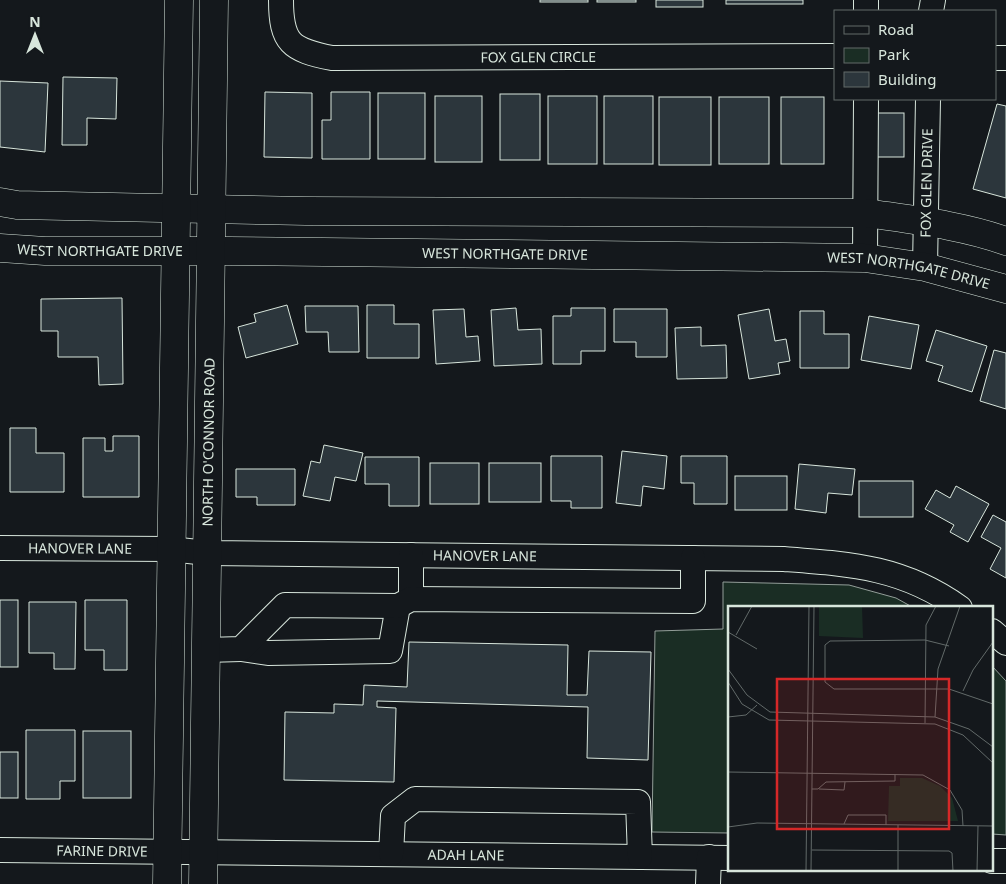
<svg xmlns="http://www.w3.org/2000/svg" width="1006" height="884" font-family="'Noto Sans',sans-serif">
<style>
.green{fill:#1a2d24;stroke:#939e99}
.building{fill:#2c363c;stroke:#d8e6dc}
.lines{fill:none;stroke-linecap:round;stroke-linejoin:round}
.minor-casing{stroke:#d8e6dc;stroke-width:26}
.major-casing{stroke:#d8e6dc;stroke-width:29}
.minor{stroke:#14181c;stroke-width:24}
.major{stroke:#14181c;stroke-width:28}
.labels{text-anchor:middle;stroke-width:4;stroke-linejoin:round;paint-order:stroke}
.street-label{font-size:14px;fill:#d8e6dc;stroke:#14181c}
.inset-road{fill:none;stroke:#626a69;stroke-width:1}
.view{fill:#d62828;fill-opacity:0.15;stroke:#d62828;stroke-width:2.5}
.inset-edge{fill:none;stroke:#d8e6dc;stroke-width:2.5}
</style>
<rect width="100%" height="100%" fill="#14181c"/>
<g class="green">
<polygon points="723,582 849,585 896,598 914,608 730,608 730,833 652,832 655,631 723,629"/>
<polygon points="992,666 1006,681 1006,835 992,834"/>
</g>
<g class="building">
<rect x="540" y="0" width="48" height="2"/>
<rect x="597" y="0" width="39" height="2"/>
<rect x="656" y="0" width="47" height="7"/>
<rect x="726" y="0" width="77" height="4"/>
<polygon points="63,77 117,78 116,119 87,118 87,145 62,145"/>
<polygon points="0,81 48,83 45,152 0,147"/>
<polygon points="265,92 312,93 312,158 264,157"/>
<polygon points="331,92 370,92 370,159 322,159 322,120 331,120"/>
<rect x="378" y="93" width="47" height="66"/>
<rect x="500" y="94" width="40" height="66"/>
<rect x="435" y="96" width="47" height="66"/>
<rect x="548" y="96" width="49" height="68"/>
<rect x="604" y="96" width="49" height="68"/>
<rect x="659" y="97" width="52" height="68"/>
<rect x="719" y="97" width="50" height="67"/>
<rect x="781" y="97" width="43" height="67"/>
<polygon points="997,104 1006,106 1006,198 973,189"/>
<rect x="871" y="113" width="33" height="44"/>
<polygon points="122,298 123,384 99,385 98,357 58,357 58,331 41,331 41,299"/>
<polygon points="287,305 298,344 246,358 238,327 256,322 254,314"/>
<polygon points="367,305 394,305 394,324 419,324 419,358 367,358"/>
<polygon points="305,306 358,306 359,352 329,352 328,332 306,332"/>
<polygon points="516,308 518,330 541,329 542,364 494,366 491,310"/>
<polygon points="571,308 605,308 605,351 581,351 581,364 553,364 553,316 571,316"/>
<polygon points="464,309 466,337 478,336 480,361 436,364 433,310"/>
<polygon points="614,309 667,309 667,357 636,357 636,342 614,342"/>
<polygon points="769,309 775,341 786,339 790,361 778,363 780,374 749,379 738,315"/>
<polygon points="800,311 824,311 824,334 849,334 849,368 800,368"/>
<polygon points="869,316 919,325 911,369 861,360"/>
<polygon points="701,327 701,346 726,345 727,378 677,379 675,328"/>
<polygon points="936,330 987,346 972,392 938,381 943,366 926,361"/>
<polygon points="994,350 1006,353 1006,409 980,401"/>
<polygon points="10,428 36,428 36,453 64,453 64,492 10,492"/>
<polygon points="113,436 139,436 139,497 83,497 83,438 105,438 105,451 113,451"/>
<polygon points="324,445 363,453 356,481 335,477 330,501 303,496 311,461 320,463"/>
<polygon points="622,451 667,456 664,489 643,486 641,506 616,503"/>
<polygon points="551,456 602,456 602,508 571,508 571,501 551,501"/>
<polygon points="681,456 727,456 727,504 694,504 694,483 681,483"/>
<polygon points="365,457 419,457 419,506 389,506 389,484 365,484"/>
<rect x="430" y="463" width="49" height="41"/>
<rect x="489" y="463" width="52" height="39"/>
<polygon points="799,464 855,469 852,495 828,493 826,513 795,509"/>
<polygon points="236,469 295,469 295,505 257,505 257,497 236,497"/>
<rect x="735" y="476" width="52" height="34"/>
<rect x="859" y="481" width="54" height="36"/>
<polygon points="956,486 989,504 968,542 950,532 954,525 925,509 936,490 950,498"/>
<polygon points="993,515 1006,522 1006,578 990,569 1001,548 981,537"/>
<rect x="0" y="600" width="18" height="67"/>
<polygon points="85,600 127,600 127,670 104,670 104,650 85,650"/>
<polygon points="29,602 76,602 75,669 54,669 54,653 29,653"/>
<polygon points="409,642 568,645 567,695 587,695 589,651 651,652 648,760 587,758 588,707 377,701 377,707 396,708 394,782 284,780 285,712 334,713 334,704 363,705 364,685 407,687"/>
<polygon points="26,730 75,730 75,781 60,781 60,799 26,799"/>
<rect x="83" y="731" width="48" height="67"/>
<rect x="0" y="752" width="18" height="46"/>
</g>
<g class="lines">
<defs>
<g id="minor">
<path id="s1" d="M281,0C281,43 291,50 332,58L835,56"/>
<polyline points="866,11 866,0"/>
<polyline points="931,11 933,0"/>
<polyline points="995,58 1006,58"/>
<polyline points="865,258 866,99"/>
<path id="s2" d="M925,267L928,99"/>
<path id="s3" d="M0,548L170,549L207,553L784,559C851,564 903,567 960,608"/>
<polyline points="411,555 411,599"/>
<polyline points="992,631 1006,643"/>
<polyline points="241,649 268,653 390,651 398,606"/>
<polyline points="206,650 241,649 285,605 398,606 411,599 693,601 693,558"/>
<path id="s4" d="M0,850L730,858"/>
<polyline points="391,854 393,816 415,799 638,802 640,857"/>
<polyline points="992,861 1006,861"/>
<polyline points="708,884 709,857"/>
</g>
<g id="major">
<path d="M0,202L17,205L306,211L866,213C913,220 961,225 1006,241"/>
<path id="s5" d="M0,248L45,251H229L865,258L925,267L1006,289"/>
<polyline points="167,884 179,0"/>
<path id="s6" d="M203,884L214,0"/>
</g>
</defs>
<use href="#minor" class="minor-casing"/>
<use href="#major" class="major-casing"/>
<use href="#minor" class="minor"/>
<use href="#major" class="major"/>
</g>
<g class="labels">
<g class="street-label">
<text dy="5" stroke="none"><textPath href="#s1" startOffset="295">FOX GLEN CIRCLE</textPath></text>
<text dy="5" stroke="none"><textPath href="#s2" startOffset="84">FOX GLEN DRIVE</textPath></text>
<text dy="5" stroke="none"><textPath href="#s5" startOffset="100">WEST NORTHGATE DRIVE</textPath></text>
<text dy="5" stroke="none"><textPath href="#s5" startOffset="505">WEST NORTHGATE DRIVE</textPath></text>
<text dy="5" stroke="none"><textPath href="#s5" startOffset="910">WEST NORTHGATE DRIVE</textPath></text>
<text dy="5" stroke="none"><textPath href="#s6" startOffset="442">NORTH O'CONNOR ROAD</textPath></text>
<text dy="5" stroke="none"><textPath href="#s3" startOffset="80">HANOVER LANE</textPath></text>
<text dy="5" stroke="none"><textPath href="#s3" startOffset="485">HANOVER LANE</textPath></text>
<text dy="5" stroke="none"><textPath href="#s4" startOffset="102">FARINE DRIVE</textPath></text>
<text dy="5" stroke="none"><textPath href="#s4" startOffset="466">ADAH LANE</textPath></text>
</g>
</g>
<g transform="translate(728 606)">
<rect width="265" height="265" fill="#14181c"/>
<path d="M91,0H134L135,32L91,30ZM172,172H194L212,180L224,192L230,215H160L161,180H172Z" fill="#1a2d24"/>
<path class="inset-road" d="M0,26L29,43M8,29L24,0M221,40L197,34L102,35L97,39V76L106,83H221L265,98M0,63L19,89L42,106L207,111L241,123L265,141M0,76L14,98L41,114L207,118L235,129L265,157M235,85L245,64L265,36M0,111L18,109L29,99M207,111L210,63L232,0M197,117L198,19L208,0M0,166L195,169L222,184L234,204L235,220M84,183H90L98,176L167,175V168M91,183L116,184L117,176M116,218L120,209H158V219M0,221L29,217L265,220M84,244L221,245L224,247L225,265M78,265L81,0M83,265L86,0M170,265V219M249,265L250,220"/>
<path class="view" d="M49,73H221V223H49Z"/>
<rect width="265" height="265" class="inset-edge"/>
</g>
<rect x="834" y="10" width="162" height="90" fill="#14181c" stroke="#626a69"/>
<rect x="844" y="26" width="25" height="8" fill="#14181c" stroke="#626a69"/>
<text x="878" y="35" font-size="15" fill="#d8e6dc">Road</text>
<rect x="844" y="48" width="25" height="15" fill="#1a2d24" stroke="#626a69"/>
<text x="878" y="60" font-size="15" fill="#d8e6dc">Park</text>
<rect x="844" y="72" width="25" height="15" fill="#2c363c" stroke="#626a69"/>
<text x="878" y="85" font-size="15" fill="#d8e6dc">Building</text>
<g transform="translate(35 35)" stroke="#14181c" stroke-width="4" paint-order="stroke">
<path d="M0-4L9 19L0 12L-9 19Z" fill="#d8e6dc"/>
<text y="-8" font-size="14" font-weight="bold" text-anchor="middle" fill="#d8e6dc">N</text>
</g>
</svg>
